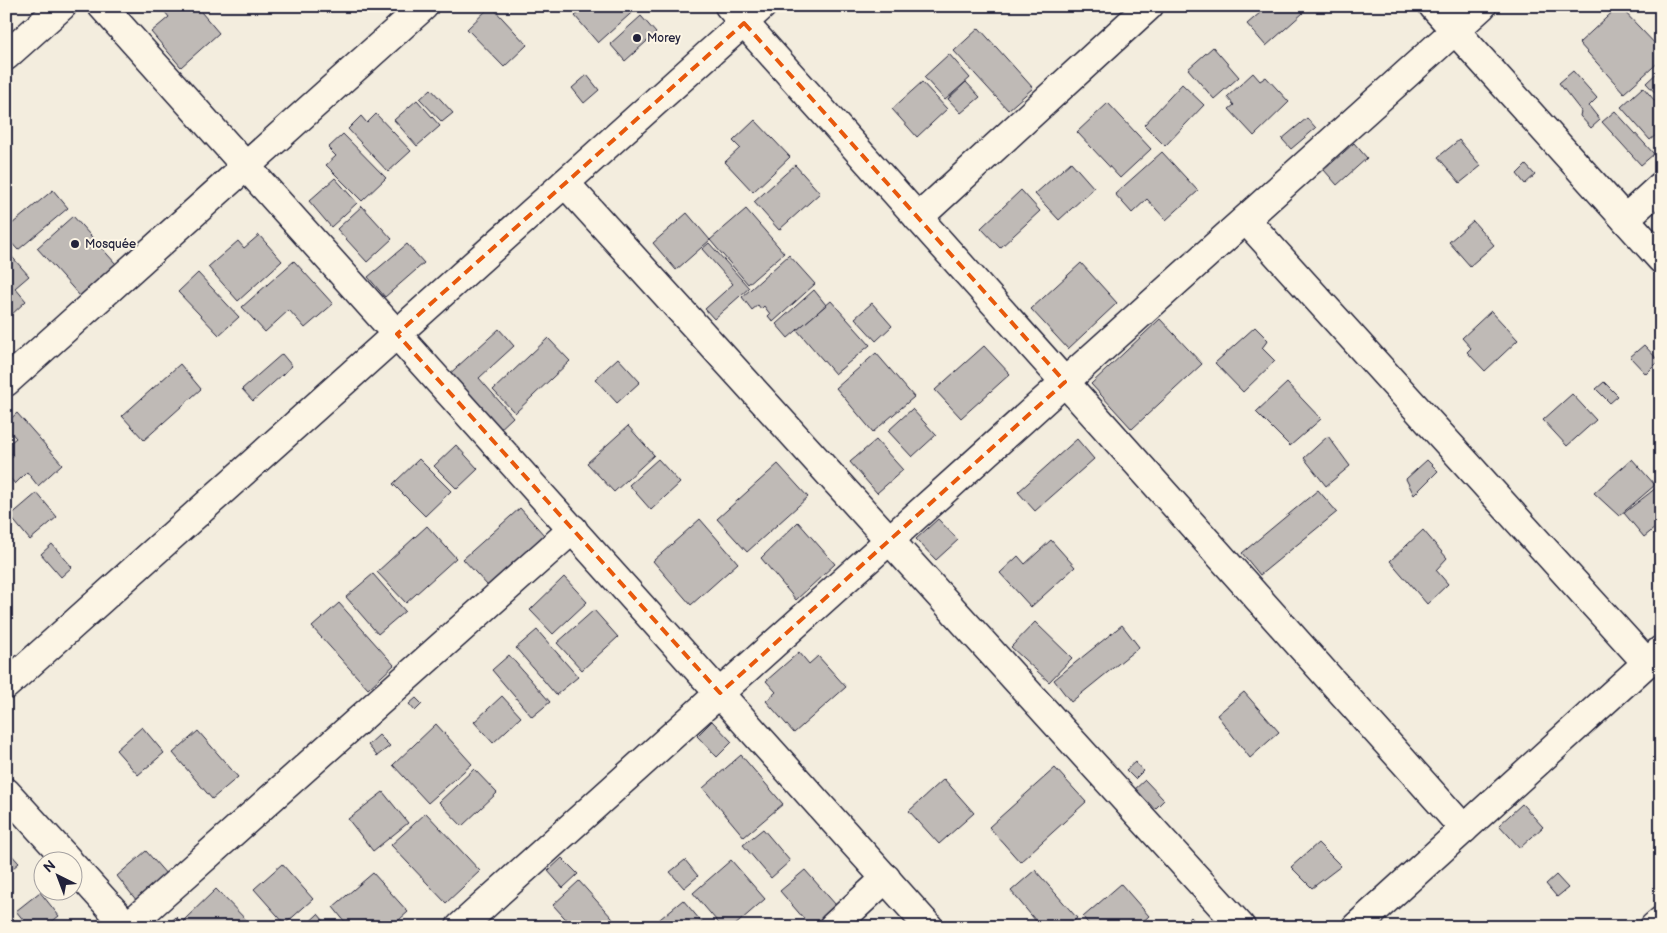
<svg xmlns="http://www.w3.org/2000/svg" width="1667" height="933" font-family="'Balsamiq Sans',sans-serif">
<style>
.building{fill:#bfbab6;stroke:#22223b}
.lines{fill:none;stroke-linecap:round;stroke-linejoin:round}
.street-casing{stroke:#22223b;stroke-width:31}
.street{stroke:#fcf5e5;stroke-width:28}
.marked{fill:none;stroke:#e8590c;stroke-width:4;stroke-dasharray:10 6;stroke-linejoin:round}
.poi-dot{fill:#22223b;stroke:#fcf5e5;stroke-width:2}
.labels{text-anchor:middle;stroke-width:4;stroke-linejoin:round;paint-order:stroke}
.poi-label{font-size:12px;fill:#22223b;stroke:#fcf5e5;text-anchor:start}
</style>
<rect width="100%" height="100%" fill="#f3edde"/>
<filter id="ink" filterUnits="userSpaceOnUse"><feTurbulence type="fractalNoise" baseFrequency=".02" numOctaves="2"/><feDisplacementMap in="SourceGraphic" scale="10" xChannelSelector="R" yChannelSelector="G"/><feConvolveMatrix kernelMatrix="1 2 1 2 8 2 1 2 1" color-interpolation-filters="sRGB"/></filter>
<g filter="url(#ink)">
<g class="building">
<polygon points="196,6 219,33 181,67 151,32 169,17 160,6"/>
<polygon points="491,6 527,45 504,67 467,29"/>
<polygon points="586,6 639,6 598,43 575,16"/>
<polygon points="1268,6 1297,6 1303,13 1266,46 1247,24"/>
<polygon points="1619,6 1661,50 1661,60 1624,93 1579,43"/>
<polygon points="641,16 656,33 625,61 610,44"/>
<polygon points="979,28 1033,88 1008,110 954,51"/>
<polygon points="1213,47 1239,77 1214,99 1188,69"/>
<polygon points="949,54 970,78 945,100 924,77"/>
<polygon points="1661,69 1661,99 1646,83"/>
<polygon points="1573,71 1597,98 1589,106 1600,120 1591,128 1580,116 1581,111 1559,83"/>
<polygon points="1253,73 1260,81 1266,77 1289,102 1254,136 1229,109 1234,105 1227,97"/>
<polygon points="587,75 599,90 584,103 572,88"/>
<polygon points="922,82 947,109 917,137 892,109"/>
<polygon points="966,82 980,97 961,113 948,99"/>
<polygon points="1182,84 1204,105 1165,146 1144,125"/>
<polygon points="1643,87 1661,108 1661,131 1650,140 1621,107"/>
<polygon points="431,89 453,113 442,122 420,99"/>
<polygon points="417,100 440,126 417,146 394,120"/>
<polygon points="1108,103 1151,149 1120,178 1077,132"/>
<polygon points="1615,111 1654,154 1641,165 1602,122"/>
<polygon points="376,114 411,151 388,172 348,129 361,116 367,123"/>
<polygon points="1307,118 1316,128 1291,149 1282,139"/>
<polygon points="755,120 790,157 753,192 725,162 740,148 733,141"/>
<polygon points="343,134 386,178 362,201 326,165 336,156 328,148"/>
<polygon points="1459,140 1481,166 1460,183 1438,157"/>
<polygon points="1354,143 1367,158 1337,185 1324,170"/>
<polygon points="1162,152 1198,191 1166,220 1147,199 1132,213 1115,194"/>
<polygon points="1071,162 1094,188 1059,220 1035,194"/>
<polygon points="795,165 820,193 779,230 754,202"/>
<polygon points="1526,165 1535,175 1525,184 1517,174"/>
<polygon points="335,178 357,203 331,227 309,201"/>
<polygon points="53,190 68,208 18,250 6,237 6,229"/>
<polygon points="1021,190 1040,211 1000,248 981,228"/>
<polygon points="362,206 392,239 367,262 337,229"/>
<polygon points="746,209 784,253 748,284 710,240"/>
<polygon points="687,213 710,240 676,270 653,243"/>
<polygon points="73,216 116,264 80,296 37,248"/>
<polygon points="1473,221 1494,245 1470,266 1449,242"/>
<polygon points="259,235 282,261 238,301 208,267 238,241 244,248"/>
<polygon points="709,243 749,288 714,319 705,309 733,284 702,249"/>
<polygon points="407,244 424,263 385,297 368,277"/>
<polygon points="6,250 29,276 15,288 26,301 7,319"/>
<polygon points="789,255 815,284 773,322 768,316 770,314 764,306 761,309 758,305 752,310 742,297"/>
<polygon points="294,261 333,304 305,328 289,310 265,332 242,307"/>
<polygon points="1081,263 1117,303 1068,349 1031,309"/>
<polygon points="198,273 239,317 219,335 178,292"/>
<polygon points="814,290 826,305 788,338 776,324"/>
<polygon points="831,301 870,345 835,374 797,330"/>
<polygon points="872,303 892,326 876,341 855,318"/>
<polygon points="1491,311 1518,340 1485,371 1467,352 1471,348 1462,338"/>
<polygon points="1160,319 1202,364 1132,429 1091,384"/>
<polygon points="1255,327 1268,340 1262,348 1275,361 1243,392 1215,363"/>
<polygon points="499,329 514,346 479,378 513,417 496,433 446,377"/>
<polygon points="548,338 570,361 515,413 493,390"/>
<polygon points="1644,345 1659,361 1646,374 1630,357"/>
<polygon points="984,346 1010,374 961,418 935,390"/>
<polygon points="876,353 914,397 873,432 836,388"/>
<polygon points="282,354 292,366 253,401 242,389"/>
<polygon points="618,358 640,382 617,403 595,379"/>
<polygon points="180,364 201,389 144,440 122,416"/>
<polygon points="1604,382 1618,396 1610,403 1596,389"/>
<polygon points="1287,383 1321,419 1290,446 1256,412"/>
<polygon points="1572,394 1596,420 1567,446 1543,420"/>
<polygon points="912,409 936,435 912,457 888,431"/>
<polygon points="17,413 62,464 38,486 27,472 15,484 6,473 6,463 13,456 6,446 16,438 6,427 6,423"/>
<polygon points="628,426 654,455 614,492 587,463"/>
<polygon points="1328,436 1350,466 1326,486 1304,458"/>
<polygon points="1077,439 1094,459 1035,511 1018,492"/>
<polygon points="876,440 903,470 877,493 850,462"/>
<polygon points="456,445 478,469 457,489 434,466"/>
<polygon points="419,459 451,491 425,516 393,484"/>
<polygon points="658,459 680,483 651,510 629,485"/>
<polygon points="1632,459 1655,485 1619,516 1594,493"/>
<polygon points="1427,460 1438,471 1414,495 1406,479"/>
<polygon points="778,464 808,497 747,552 717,519"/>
<polygon points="1661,484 1661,523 1644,537 1624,513"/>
<polygon points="1318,490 1337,512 1260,575 1242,553"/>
<polygon points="37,493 57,517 30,540 10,516"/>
<polygon points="520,508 544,535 488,586 463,559"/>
<polygon points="700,519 738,563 691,605 653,561"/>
<polygon points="938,519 958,540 936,560 916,539"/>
<polygon points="798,522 835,564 796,600 761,558"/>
<polygon points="427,526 456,558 406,603 377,572"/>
<polygon points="1423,530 1447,558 1436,570 1448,584 1427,604 1390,561"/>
<polygon points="1051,540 1075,567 1031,607 1000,573 1018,556 1025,564"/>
<polygon points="52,544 72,567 61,577 41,554"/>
<polygon points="373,574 405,611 378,634 346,597"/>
<polygon points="564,577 587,602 553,634 530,610"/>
<polygon points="339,603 394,665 368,689 312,627"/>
<polygon points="594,610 618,637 582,670 557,643"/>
<polygon points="1035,622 1072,658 1049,682 1011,647"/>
<polygon points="1122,625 1139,647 1071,702 1054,680"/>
<polygon points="537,630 578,677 556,695 516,648"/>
<polygon points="799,652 809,664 818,656 846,687 794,733 766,701 776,692 766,681"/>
<polygon points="509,655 550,702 532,717 492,670"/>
<polygon points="1244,692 1279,732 1250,758 1217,715"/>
<polygon points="502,696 521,717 493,743 474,722"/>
<polygon points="416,698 422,704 415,711 409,704"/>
<polygon points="712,721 732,742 717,757 697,736"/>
<polygon points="436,724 472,764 428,803 393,765"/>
<polygon points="142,727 164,753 138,775 116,750"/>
<polygon points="198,731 238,777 212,799 173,753"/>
<polygon points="379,735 390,746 377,756 368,745"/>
<polygon points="741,755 783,804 744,837 703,788"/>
<polygon points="1135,762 1143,771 1135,779 1126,770"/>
<polygon points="1055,768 1086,802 1020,862 989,827"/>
<polygon points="474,769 497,793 462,826 439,802"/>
<polygon points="944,779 974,813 939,844 909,811"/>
<polygon points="1145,780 1164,800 1154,810 1134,790"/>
<polygon points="383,792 408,823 373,851 348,819"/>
<polygon points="1522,804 1543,827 1520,848 1499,825"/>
<polygon points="426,813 480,871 446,903 391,845"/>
<polygon points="763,829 790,861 771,878 743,845"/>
<polygon points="1318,843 1341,866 1312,888 1291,867"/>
<polygon points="6,849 19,863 6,874"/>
<polygon points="146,851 167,875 137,901 117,876"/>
<polygon points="562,858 578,874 563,888 548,871"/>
<polygon points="685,860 698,876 684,888 670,872"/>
<polygon points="731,860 765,899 733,927 722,927 693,893"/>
<polygon points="282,864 313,899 285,924 254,889"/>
<polygon points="805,870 836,905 811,927 780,891"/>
<polygon points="1035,870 1077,918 1068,927 1041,927 1011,891"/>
<polygon points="373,873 408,912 391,927 349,927 333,907"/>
<polygon points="1556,875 1568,888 1557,897 1546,884"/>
<polygon points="579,881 620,927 573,927 553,905"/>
<polygon points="1121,884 1149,916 1137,927 1091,927 1083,917"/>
<polygon points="216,889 253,927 189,927 183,921"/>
<polygon points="40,892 59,916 45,927 29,927 16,911"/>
<polygon points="683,900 706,927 658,927 655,923"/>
<polygon points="318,914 329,927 304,927"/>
<polygon points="176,917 183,924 179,927 165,927"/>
<polygon points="1191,917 1200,927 1181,927"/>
</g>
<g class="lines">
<defs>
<g id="street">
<polyline points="102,6 929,927"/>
<polyline points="729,6 1464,829"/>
<polyline points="1433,6 1661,259"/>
<polyline points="6,56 62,6"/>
<polyline points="565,183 1241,927"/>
<polyline points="918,218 1149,6"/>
<polyline points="1625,219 1661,186"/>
<polyline points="1246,220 1647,663"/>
<polyline points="6,382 424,6"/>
<polyline points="6,685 762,6"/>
<polyline points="6,792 68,860"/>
<polyline points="72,865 128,927"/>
<polyline points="128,926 573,529"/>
<polyline points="460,927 1482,6"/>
<polyline points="833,927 886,878"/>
<polyline points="1356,927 1661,650"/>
<polyline points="1654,927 1661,921"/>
</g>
</defs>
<use href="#street" class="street-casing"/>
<use href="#street" class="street"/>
</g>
</g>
<path class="marked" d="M744,23L1065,382L720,693L397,334Z"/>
<g class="poi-dot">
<circle cx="637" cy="38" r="5"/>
<circle cx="75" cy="244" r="5"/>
</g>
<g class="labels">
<g class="poi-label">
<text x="647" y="42">Morey</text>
<text x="85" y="248">Mosquée</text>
</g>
</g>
<rect width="1667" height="933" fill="none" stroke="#fcf5e5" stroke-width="25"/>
<rect x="12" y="12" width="1642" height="908" fill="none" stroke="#22223b" stroke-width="2" filter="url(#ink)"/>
<g transform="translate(58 876) rotate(318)"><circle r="24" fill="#fcf5e5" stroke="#a5a1a1"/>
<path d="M0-4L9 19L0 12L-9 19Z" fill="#22223b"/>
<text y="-8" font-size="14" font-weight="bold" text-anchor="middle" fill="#22223b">N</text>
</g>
</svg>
